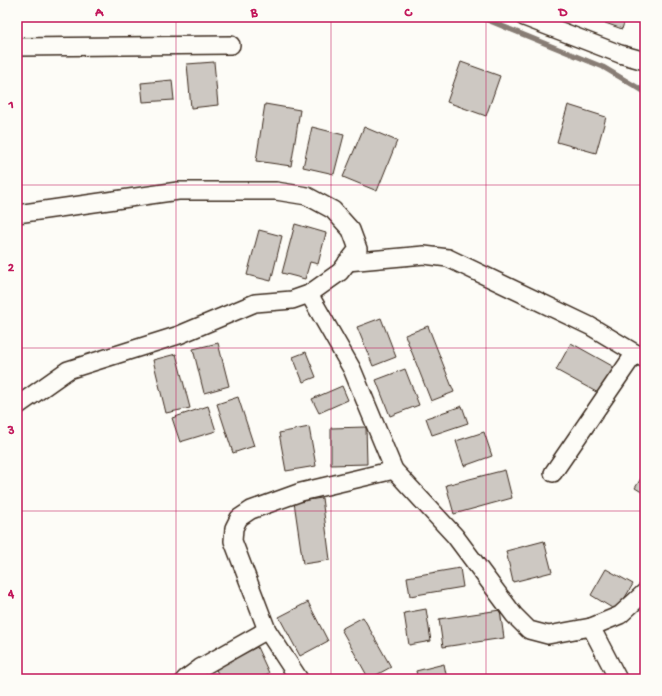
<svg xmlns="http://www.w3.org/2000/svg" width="662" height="696" font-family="'Gochi Hand',sans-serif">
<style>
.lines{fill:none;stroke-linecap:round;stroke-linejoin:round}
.stream{stroke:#887d74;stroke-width:5}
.building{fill:#cdc8c2;stroke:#3b2a1e}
.minor-casing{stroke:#3b2a1e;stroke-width:20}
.minor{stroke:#fdfcf7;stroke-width:17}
.grid{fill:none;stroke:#c2185b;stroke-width:1;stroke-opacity:0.55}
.neatline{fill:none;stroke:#c2185b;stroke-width:1.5}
.grid-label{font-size:13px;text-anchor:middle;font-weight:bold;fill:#c2185b}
</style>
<rect width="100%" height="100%" fill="#fdfcf7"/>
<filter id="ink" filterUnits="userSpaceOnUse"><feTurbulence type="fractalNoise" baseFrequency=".025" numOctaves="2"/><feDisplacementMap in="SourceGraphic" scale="8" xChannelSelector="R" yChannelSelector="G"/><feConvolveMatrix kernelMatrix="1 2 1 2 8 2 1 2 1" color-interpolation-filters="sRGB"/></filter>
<g filter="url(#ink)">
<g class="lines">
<polyline class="stream" points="480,17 603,67 645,92"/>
</g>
<g class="building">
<polygon points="598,17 626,17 622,29 597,20"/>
<polygon points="214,62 218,105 191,108 187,64"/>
<polygon points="461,62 500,76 486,116 447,102"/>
<polygon points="172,80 174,100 143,102 141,83"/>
<polygon points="265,104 300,110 291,166 256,161"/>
<polygon points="568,105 606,117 596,153 557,142"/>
<polygon points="312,127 344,135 334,174 303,167"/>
<polygon points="364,127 397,141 377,191 343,177"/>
<polygon points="295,224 326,233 318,264 310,262 305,279 282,273"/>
<polygon points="259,230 282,236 271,281 247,275"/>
<polygon points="381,318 396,357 373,366 357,327"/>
<polygon points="428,326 454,392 431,401 405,335"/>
<polygon points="218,343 229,386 204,393 193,349"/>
<polygon points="571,343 614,367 600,394 556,370"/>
<polygon points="306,352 316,377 303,382 293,357"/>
<polygon points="176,354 190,408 166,413 153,360"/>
<polygon points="405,369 419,405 390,416 376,380"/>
<polygon points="342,386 348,400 319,413 312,399"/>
<polygon points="238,397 254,446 233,453 217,404"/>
<polygon points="208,406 216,431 180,442 172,418"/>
<polygon points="462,406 468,423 432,435 426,418"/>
<polygon points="309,427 316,466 286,471 279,433"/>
<polygon points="366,427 367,464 331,465 331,428"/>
<polygon points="484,432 492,456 464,466 456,441"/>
<polygon points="505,470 512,498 454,514 446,485"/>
<polygon points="645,472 645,494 635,488"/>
<polygon points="322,498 330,560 303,564 294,502"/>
<polygon points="544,541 552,572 513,582 506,551"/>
<polygon points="460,568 463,587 410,596 407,577"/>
<polygon points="606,569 633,584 617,611 591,595"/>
<polygon points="308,602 328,641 300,656 279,617"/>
<polygon points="426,609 431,641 409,645 404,613"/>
<polygon points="500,610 504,638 443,647 439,619"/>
<polygon points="363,617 391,667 369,679 341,629"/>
<polygon points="257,647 269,673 258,679 221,679 215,668"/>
<polygon points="444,664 447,679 418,679 416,671"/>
</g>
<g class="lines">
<defs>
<g id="minor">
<polyline points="524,17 620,54 645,61"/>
<polyline points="17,47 231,45"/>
<polyline points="17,214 178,191 276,191 307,196 333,210 351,230 358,249 340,272 309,294 292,300 255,303 179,335 68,370 17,406"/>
<polyline points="347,262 424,255 448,258 590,326 645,359"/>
<polyline points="309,294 352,369 394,470 455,536 514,615 529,630 548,635 591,627 618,679"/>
<polyline points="553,473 635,353"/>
<polyline points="591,627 620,615 645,592"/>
<polyline points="185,679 200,668 267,630"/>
<polyline points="299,679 267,630 233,541 234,528 239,518 251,510 301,492 394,470"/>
</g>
</defs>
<use href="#minor" class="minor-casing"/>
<use href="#minor" class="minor"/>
</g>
</g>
<path class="grid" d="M176,17V679M331,17V679M486,17V679M17,185H645M17,348H645M17,511H645"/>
<rect width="662" height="696" fill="none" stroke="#fdfcf7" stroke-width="44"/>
<rect x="22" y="22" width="618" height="652" class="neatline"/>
<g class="grid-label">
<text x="99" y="16">A</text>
<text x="254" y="16">B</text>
<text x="408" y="16">C</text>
<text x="563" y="16">D</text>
<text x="11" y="108">1</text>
<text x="11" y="271">2</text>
<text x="11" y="434">3</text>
<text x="11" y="597">4</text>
</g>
</svg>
